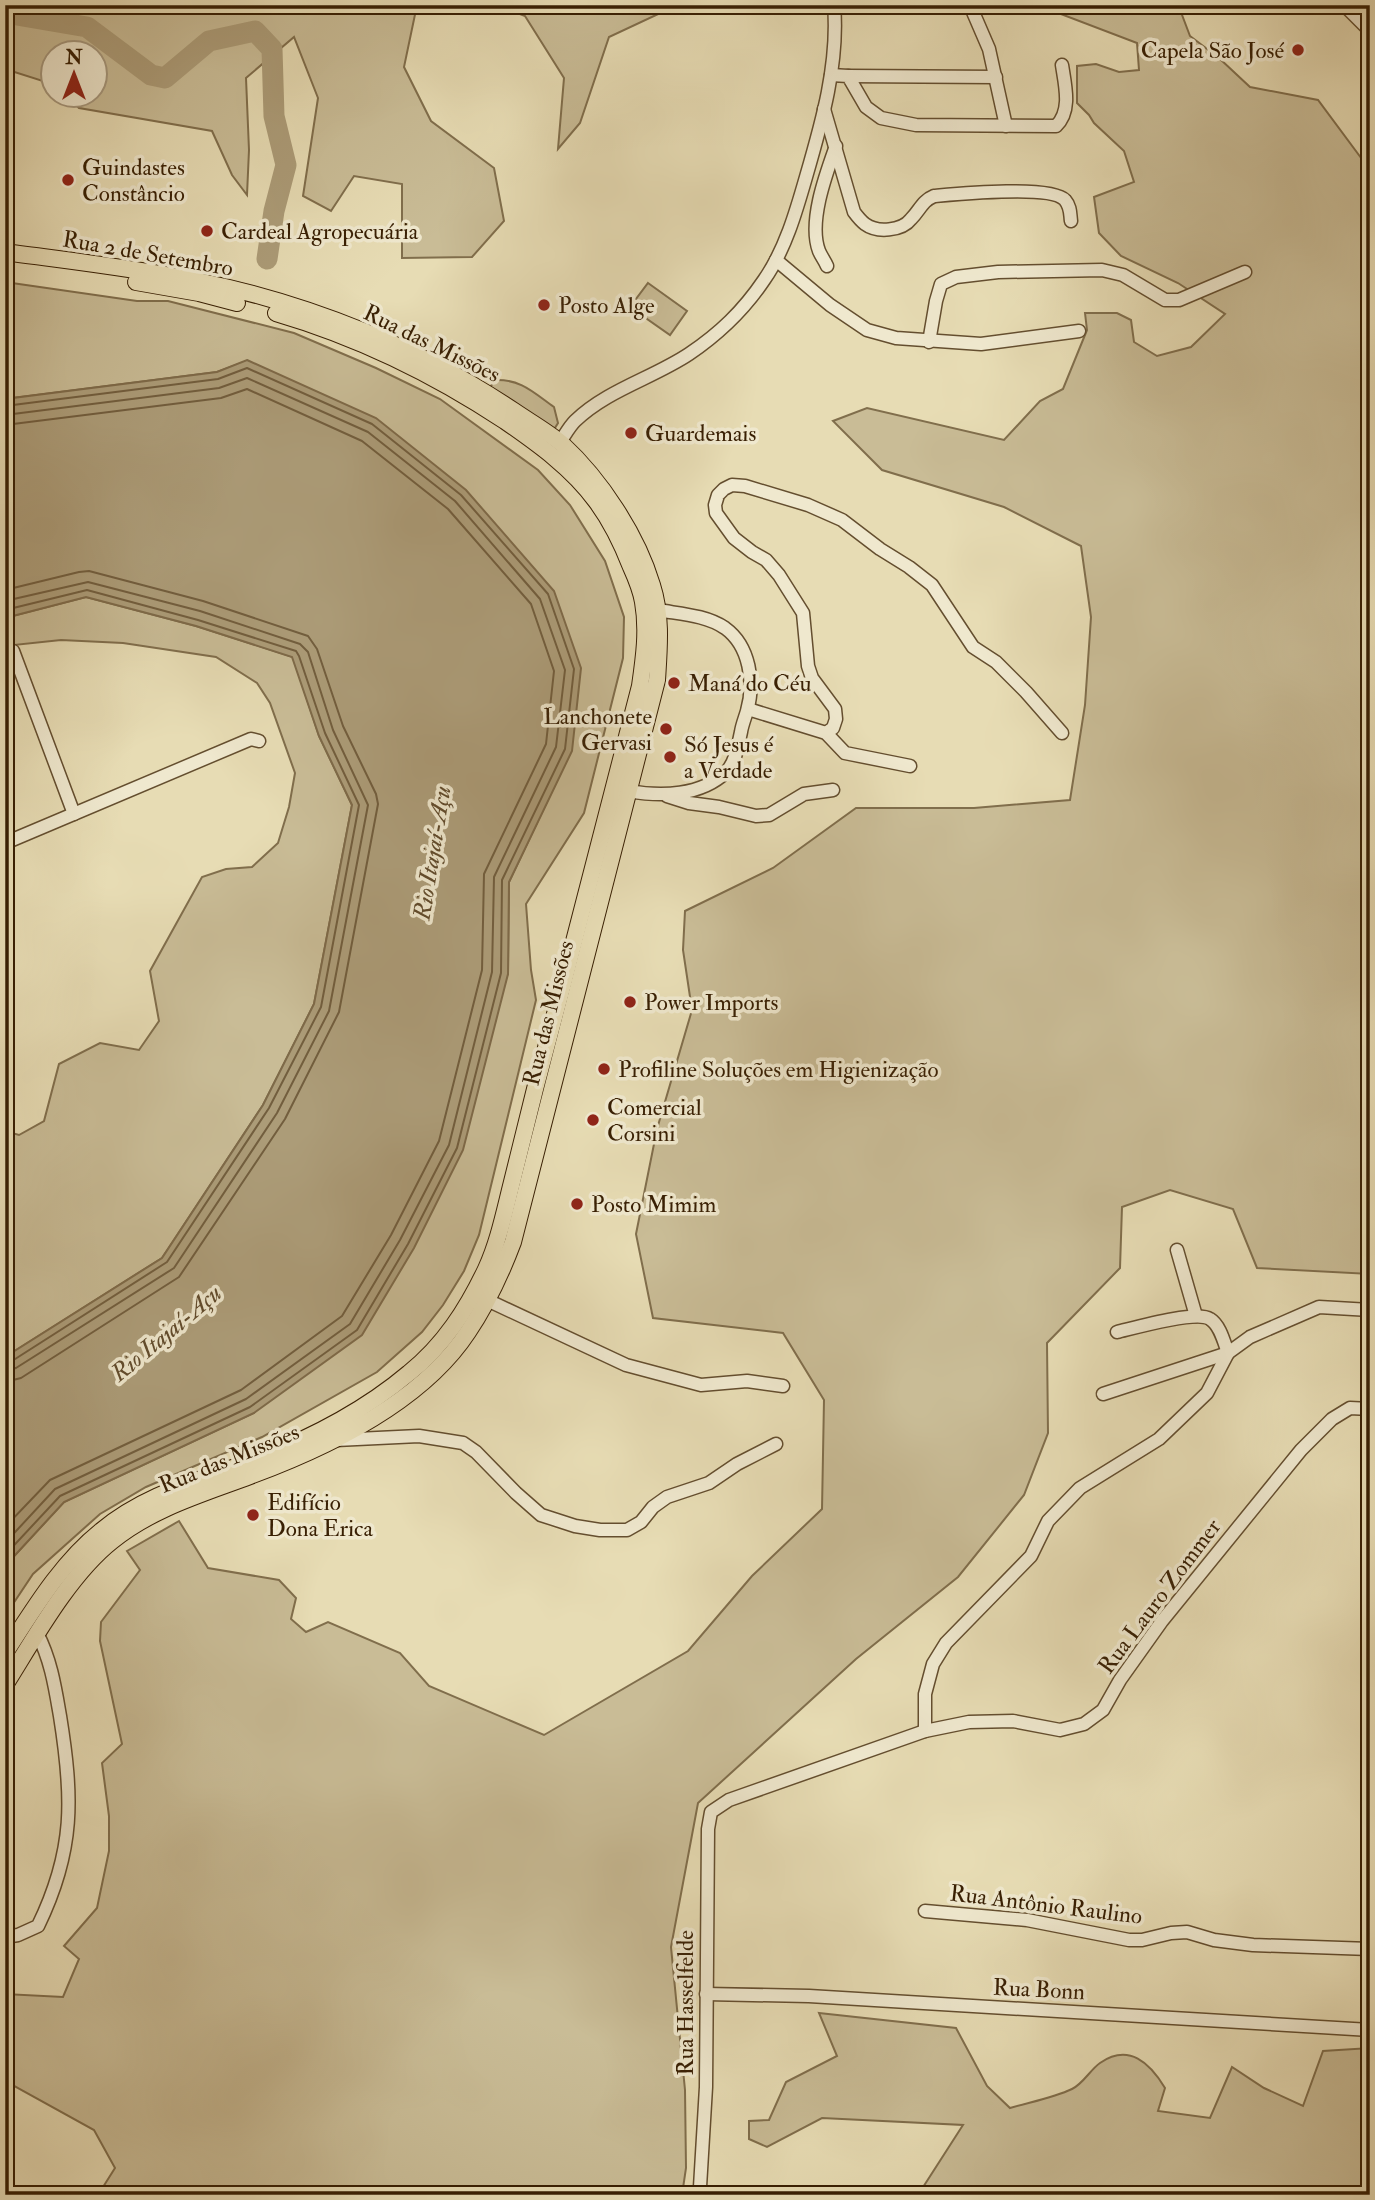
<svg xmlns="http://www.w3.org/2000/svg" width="1375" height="2200" font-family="'IM FELL Double Pica',serif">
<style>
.green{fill:#c9bc96;stroke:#806e4c;stroke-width:2}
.water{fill:#ac9c78;stroke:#7e6a49;stroke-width:2}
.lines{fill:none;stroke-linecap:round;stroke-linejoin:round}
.shore{stroke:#725e3e;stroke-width:2}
.river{stroke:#ac9c78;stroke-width:21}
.minor-casing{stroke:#644e2f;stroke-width:15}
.major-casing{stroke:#381f03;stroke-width:18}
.minor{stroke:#efe8ce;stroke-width:12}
.major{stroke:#e7dcb4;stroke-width:16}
.poi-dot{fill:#8f2418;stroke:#efe8ce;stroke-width:2.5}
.labels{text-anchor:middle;stroke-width:7;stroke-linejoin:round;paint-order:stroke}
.poi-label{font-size:23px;fill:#381f03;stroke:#efe8ce;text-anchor:start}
.street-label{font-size:23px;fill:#381f03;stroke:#efe8ce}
.water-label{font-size:24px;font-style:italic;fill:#614b2c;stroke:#efe8ce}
</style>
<rect width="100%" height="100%" fill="#e7dcb4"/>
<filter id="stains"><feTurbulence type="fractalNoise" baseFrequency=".00286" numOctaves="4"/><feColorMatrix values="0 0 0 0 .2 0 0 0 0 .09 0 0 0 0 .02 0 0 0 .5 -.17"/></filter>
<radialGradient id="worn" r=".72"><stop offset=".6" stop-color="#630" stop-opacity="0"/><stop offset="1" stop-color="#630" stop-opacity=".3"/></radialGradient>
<g class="green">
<polygon points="5,5 417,5 404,67 431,121 494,168 504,221 472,257 402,258 402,184 354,176 331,211 303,196 318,98 294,37 246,78 249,150 247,195 232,175 212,131 79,108 64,95 94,94 94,52 52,52 52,84 5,69"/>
<polygon points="497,5 671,5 669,9 609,37 580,123 558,149 564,78 525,16"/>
<polygon points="1044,5 1179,7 1190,36 1219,58 1250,87 1318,100 1370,170 1370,1274 1257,1268 1233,1209 1170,1190 1122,1207 1120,1268 1047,1343 1048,1433 1024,1495 958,1577 856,1659 698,1803 671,1947 685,2090 686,2168 682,2195 98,2195 115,2168 94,2130 5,2081 5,1994 63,1997 79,1959 64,1946 97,1908 109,1851 109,1816 102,1763 122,1744 100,1641 101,1622 140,1570 127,1551 179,1521 208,1568 279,1580 296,1598 291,1619 306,1632 328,1622 400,1653 429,1686 544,1735 688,1651 752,1576 822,1509 824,1400 783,1333 653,1318 636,1234 657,1129 692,1010 683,950 685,911 773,868 856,808 974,808 1070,800 1085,705 1091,617 1081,546 1004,507 882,470 833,421 867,408 1004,440 1040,401 1063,389 1087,330 1085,313 1117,313 1131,320 1134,342 1157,356 1191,347 1225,314 1178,283 1121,256 1099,233 1094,197 1134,182 1124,151 1094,123 1089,115 1077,103 1077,66 1096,64 1119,72 1139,70 1137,43 1045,8"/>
<polygon points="5,282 137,301 168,301 294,333 376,368 440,399 538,470 570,505 605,561 624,617 623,658 584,813 526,904 531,970 536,1000 479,1235 464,1271 443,1305 422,1332 377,1372 262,1437 146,1487 100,1514 33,1574 5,1616 5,1566 64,1502 254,1413 508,974 509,882 571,751 247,361 217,372 5,399"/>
<polygon points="648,283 687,311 670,335 630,307"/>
<path d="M495,380C521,379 534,393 554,407L558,423L553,431L491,391V386Z"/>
<polygon points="86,597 196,626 293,657 319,736 352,805 314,1004 263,1105 162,1258 5,1357 5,1131 19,1135 44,1121 59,1064 100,1043 139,1050 159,1021 150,971 202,877 226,869 252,867 278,843 289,807 295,773 270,703 257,683 216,657 123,643 61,640 5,646 5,618"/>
<path d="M819,2013L956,2028L987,2086L1010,2108C1030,2102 1053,2098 1072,2089C1083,2084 1090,2070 1100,2063C1129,2043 1150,2063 1165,2088L1158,2111L1210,2118L1232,2067L1264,2088L1303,2106L1323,2051L1370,2048V2195H918L963,2125L822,2118L767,2147L749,2139V2121L769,2120L786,2082L837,2056Z"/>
</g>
<polygon class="water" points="247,360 376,418 466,490 554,591 581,668 572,751 509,882 508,974 463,1150 414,1248 362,1335 254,1413 64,1502 5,1566 5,1357 162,1258 263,1105 314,1004 352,805 319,736 292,657 196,626 86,597 5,618 5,399 217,372"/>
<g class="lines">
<g class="shore">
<polyline points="5,406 218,379 247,368 372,424 461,495 548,594 574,669 565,749 502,880 501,973 457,1148 408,1244 357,1330 250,1407 60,1496 5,1555"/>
<polyline points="5,415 219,388 247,378 368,432 455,501 540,599 565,670 556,747 494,877 492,972 449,1145 400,1240 350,1324 246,1399 55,1489 5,1543"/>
<polyline points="5,425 221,398 247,389 362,441 448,509 531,604 554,671 546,744 484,874 482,970 439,1141 391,1235 342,1316 241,1390 50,1480 5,1527"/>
<polyline points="5,590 79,572 89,571 203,601 308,636 317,649 343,726 376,794 378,804 339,1012 285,1119 179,1277 21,1378 5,1382"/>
<polyline points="5,601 88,582 200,611 300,644 308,652 333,730 368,805 329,1011 277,1113 174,1268 16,1368 5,1371"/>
<polyline points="5,610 87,590 198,620 296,651 299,656 325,733 359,805 321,1007 269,1108 167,1262 12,1361 5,1362"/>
</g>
<polyline class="river" points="5,13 87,27 151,75 165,78 209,41 255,31 272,49 274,116 286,165 274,211 267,259"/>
<defs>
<g id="minor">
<polyline points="970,5 989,49 1006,126"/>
<polyline points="1344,5 1370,31"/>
<path d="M831,75L848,76L866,107L881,118L916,125L1056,126C1072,111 1065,85 1062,65"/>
<polyline points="848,76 996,77"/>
<path d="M824,109L854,212C857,216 861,221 865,224C877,233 902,231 911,219C920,210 922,201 934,196C957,194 1051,185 1065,200C1071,207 1070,214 1071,221"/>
<polyline points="776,260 830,305 867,330 896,338 981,344 1079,331"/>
<path d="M827,266C825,261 821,256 819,251C808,222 826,174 836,146"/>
<polyline points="929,342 936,301 941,284 956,277 998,272 1102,270 1123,275 1165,300 1179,300 1245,272"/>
<path d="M560,442C565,435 569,427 575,421C607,390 653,378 689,354C720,333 743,311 764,280C785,250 796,212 806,177C822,122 839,63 834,5"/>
<polyline points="13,651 74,814"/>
<polyline points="748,709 826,733 845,753 910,766"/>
<polyline points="826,733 833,728 836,719 835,709 812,678 808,666 803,613 779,575 766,560 752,552 734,538 716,513 715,505 718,495 724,489 732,485 745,486 808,505 842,520 880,549 909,567 932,585 973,647 996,662 1026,692 1062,733"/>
<path d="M629,791C661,797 701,796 726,772C736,762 738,745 741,732C742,725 745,718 747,711C755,683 750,646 725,628C706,615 680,614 658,610"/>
<polyline points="667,796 689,803 719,807 756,816 769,815 804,794 833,790"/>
<polyline points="5,843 251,739 259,741"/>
<polyline points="1177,1250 1196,1316"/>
<polyline points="487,1300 626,1365 701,1385 747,1381 783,1386"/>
<path d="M1117,1332C1134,1328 1196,1310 1210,1319C1220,1325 1224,1342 1228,1353"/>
<polyline points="1103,1394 1228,1353"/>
<polyline points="336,1440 419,1436 463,1443 476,1452 516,1493 541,1515 575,1526 600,1530 627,1530 641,1522 653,1507 667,1497 709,1483 737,1464 776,1444"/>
<polyline points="925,1731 925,1694 933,1664 946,1643 1031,1556 1048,1521 1080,1488 1159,1439 1207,1393 1228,1353 1250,1337 1319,1307 1370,1310"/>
<polyline points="925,1911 1027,1920 1129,1940 1142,1940 1171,1933 1187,1932 1214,1940 1253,1945 1370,1949"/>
<path d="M5,1937L18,1935L38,1926C75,1850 73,1797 60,1716C55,1687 51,1660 37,1633"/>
<polyline points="706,1994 809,1996 1370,2030"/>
<polyline points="697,2195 700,2187 706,2087 708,1829 711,1812 729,1800 925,1731 969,1722 1013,1721 1060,1730 1084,1724 1103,1710 1120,1680 1162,1621 1301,1450 1332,1419 1350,1408 1370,1409"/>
</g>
<g id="major">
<path d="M5,252C70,261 135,268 198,281C310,304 420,348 514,411C530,422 548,432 562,444C601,480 637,535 652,585C662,616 659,648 657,680L513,1242C501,1274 487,1304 468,1332C422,1402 326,1448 250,1476C202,1494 153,1508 112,1541C69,1575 34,1639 5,1685"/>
<polyline points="136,282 199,293 237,303"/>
<path d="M5,1653C33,1610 61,1563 101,1531C145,1494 199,1481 252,1461C307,1440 364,1411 409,1373C444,1345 467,1309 486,1269C498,1243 504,1214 511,1186C519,1154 527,1122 535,1089C571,955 606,821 640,686C644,658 648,630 643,602C641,590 636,578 631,567C622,544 611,521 596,501C572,468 538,444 505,421C434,374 358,337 276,313"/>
</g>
</defs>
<use href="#minor" class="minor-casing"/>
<use href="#major" class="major-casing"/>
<use href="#minor" class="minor"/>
<use href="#major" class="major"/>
</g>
<g class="poi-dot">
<circle cx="1298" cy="50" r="7"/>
<circle cx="68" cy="180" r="7"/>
<circle cx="207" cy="231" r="7"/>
<circle cx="544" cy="305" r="7"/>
<circle cx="631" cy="433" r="7"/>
<circle cx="674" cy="683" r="7"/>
<circle cx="666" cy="729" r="7"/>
<circle cx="670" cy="757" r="7"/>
<circle cx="630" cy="1002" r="7"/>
<circle cx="604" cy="1069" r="7"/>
<circle cx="593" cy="1120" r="7"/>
<circle cx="577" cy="1204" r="7"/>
<circle cx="253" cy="1515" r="7"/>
</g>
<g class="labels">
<g class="poi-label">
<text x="1284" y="58" text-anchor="end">Capela São José</text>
<text x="82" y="175">Guindastes<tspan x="82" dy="26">Constâncio</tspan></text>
<text x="221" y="239">Cardeal Agropecuária</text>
<text x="558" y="313">Posto Alge</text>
<text x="645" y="441">Guardemais</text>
<text x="688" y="691">Maná do Céu</text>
<text x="652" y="724" text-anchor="end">Lanchonete<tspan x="652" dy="26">Gervasi</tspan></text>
<text x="684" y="752">Só Jesus é<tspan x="684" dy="26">a Verdade</tspan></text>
<text x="644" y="1010">Power Imports</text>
<text x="618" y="1077">Profiline Soluções em Higienização</text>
<text x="607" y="1115">Comercial<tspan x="607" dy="26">Corsini</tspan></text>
<text x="591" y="1212">Posto Mimim</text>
<text x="267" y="1510">Edifício<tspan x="267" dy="26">Dona Erica</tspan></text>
</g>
<g class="street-label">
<text transform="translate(148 253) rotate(10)" y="8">Rua 2 de Setembro</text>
<text transform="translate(432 343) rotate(26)" y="8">Rua das Missões</text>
<text transform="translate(548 1013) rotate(-76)" y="8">Rua das Missões</text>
<text transform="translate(229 1458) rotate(-22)" y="8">Rua das Missões</text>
<text transform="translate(1159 1596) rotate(-53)" y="8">Rua Lauro Zommer</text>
<text transform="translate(1046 1904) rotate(7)" y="8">Rua Antônio Raulino</text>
<text transform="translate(1039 1989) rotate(3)" y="8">Rua Bonn</text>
<text transform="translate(685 2003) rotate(-90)" y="8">Rua Hasselfelde</text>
</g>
<g class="water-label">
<text transform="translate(432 853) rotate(-81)" y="8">Rio Itajaí-Açu</text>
<text transform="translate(166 1333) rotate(-40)" y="8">Rio Itajaí-Açu</text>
</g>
</g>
<rect width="1375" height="2200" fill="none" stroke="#e7dcb4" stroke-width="28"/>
<rect x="7" y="7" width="1361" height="2186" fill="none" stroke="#381f03" stroke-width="3.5"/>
<rect x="14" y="14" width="1347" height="2172" fill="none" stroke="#381f03" stroke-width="2"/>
<g transform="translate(74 74)"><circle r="33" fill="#efe8ce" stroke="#a6987d" stroke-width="2"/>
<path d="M0-5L12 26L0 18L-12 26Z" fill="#8f2418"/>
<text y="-10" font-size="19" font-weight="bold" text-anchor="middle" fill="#381f03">N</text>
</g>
<rect width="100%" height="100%" filter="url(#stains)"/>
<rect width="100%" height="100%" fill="url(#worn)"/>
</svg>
